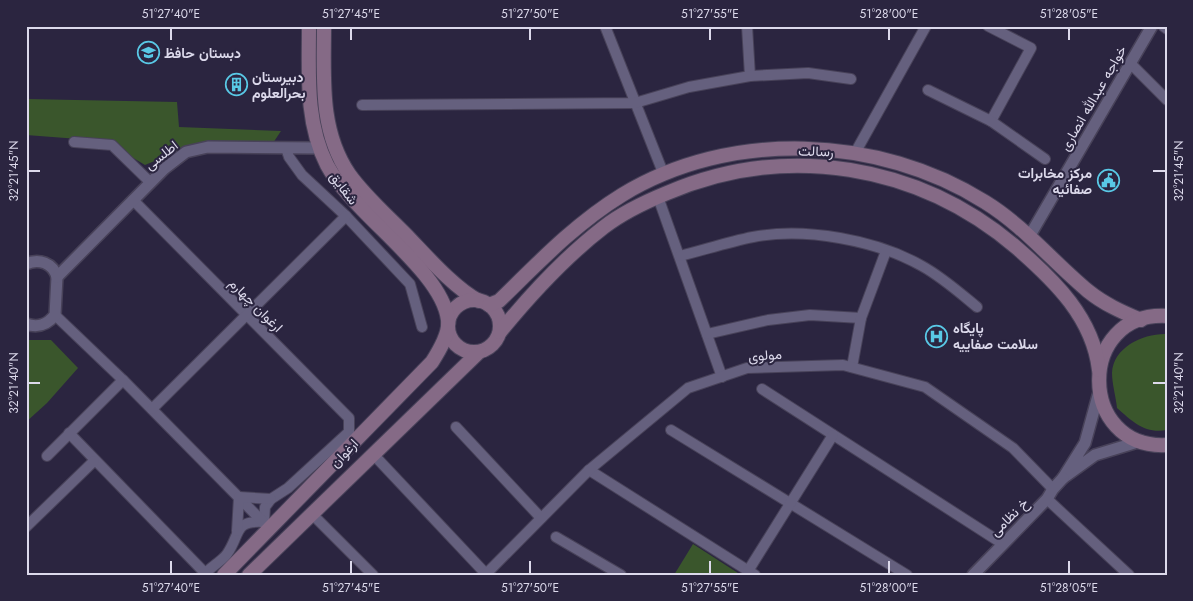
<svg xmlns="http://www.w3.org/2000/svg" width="1193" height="601" font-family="Jost,Vazirmatn,sans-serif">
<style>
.green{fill:#3a562c}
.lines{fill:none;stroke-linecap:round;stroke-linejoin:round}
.minor-casing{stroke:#484259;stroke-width:12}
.tertiary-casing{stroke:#484259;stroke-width:14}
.secondary-casing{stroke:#484259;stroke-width:16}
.minor{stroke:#65607e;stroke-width:10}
.tertiary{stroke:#65607e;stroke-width:11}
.secondary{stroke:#856a86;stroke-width:14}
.ticks{fill:none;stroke:#dcd9eb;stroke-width:2}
.labels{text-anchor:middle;stroke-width:4;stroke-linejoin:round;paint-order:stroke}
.poi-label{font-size:14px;font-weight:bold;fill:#dcd9eb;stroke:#2b2540;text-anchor:start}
.street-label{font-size:14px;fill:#dcd9eb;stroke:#2b2540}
.neatline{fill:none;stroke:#dcd9eb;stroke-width:2}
.ticks-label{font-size:12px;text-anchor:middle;fill:#dcd9eb}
</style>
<rect width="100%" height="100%" fill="#2b2540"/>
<g class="green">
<polygon points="26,99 177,102 179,127 281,131 271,146 186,148 145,165 105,141 26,135"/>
<path d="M1167,334V430C1145,434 1133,422 1117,408C1116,397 1112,384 1112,373C1113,347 1144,333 1167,334Z"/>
<polygon points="26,340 51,340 78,368 47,403 26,422"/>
<polygon points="693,544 741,575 674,575"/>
</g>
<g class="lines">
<defs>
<g id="minor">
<polyline points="605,26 664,175"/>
<polyline points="747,26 750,76"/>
<polyline points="988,26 1031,48 991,121"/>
<polyline points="1163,26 1167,29"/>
<polyline points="1131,64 1167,100"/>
<polyline points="928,90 991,121 1045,159"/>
<polyline points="362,105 635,103 689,87 750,76 808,73 851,79"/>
<polyline points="74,142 112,145 150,182"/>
<polyline points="286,148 289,157 302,175 346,216 410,284 422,327"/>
<polyline points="855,153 926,26"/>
<polyline points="658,197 722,377"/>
<path d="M133,200L349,418V432L288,488L271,499L265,507L264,522C233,520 241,534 227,554C221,562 210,567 204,575"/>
<path d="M680,256C704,250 728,242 753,237C805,227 876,240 922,266C942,277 960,293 977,307"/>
<polyline points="55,315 123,380 265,524"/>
<polyline points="707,334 768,320 810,315 861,318"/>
<polyline points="852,367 861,318 886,251"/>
<polyline points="762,389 1003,544"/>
<polyline points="152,409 346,216"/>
<polyline points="456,427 541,518"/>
<polyline points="671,430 907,575"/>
<polyline points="69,433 205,573"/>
<polyline points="373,454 486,574"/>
<polyline points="47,456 123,380"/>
<polyline points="589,470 755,575"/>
<polyline points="1047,499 1129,575"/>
<polyline points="311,513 373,575"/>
<polyline points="26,527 94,461"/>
<polyline points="237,531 239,497 271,499"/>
<polyline points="556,537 621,575"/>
<polyline points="748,571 833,435"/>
<polyline points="485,575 589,470 688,388 747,368 843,365 925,387 1013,448 1053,489"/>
</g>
<g id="tertiary">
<polyline points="1029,237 1152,26"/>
<path d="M26,264C39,258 53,263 57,277L55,315C47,325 38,328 26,324"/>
<polyline points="57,277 164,169 186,152 208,147 319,148"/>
<polyline points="1099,392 1085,443 1063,478 1095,455 1141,441"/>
<polyline points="973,575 1047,499 1053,489 1063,478"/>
</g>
<g id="secondary">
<path d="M324,26C324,77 319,130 349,174C366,198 391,219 411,240C430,260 456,289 479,301"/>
<circle cx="474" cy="326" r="26"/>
<path d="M489,305L499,301C538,263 575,224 622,195C730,129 879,135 985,202C1024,226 1053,262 1088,291C1104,304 1122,312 1141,320"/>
<path d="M1167,316C1076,311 1077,450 1167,445"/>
<path d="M500,332C531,294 565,257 604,227C622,213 645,202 667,193C786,142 919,164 1017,248C1055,281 1093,318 1099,370"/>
<path d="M224,575L432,362C439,351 450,333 448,320C442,270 353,214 327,165C305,122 309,73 309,26"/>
<polyline points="249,575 479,352"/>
</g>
</defs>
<use href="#minor" class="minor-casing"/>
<use href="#tertiary" class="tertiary-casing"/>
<use href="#secondary" class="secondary-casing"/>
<use href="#minor" class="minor"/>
<use href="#tertiary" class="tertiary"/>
<use href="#secondary" class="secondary"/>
</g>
<path class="ticks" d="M171,28V40M351,28V40M530,28V40M710,28V40M889,28V40M1069,28V40M28,171H40M1153,171H1166M28,383H40M1153,383H1166M171,561V574M351,561V574M530,561V574M710,561V574M889,561V574M1069,561V574"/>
<defs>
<symbol id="school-ring" viewBox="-11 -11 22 22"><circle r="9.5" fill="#2b2540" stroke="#59c8e5" stroke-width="1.5"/><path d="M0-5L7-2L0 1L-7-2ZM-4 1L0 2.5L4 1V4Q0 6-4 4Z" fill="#59c8e5"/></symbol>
<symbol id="building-ring" viewBox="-11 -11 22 22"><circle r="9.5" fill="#2b2540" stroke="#59c8e5" stroke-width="1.5"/><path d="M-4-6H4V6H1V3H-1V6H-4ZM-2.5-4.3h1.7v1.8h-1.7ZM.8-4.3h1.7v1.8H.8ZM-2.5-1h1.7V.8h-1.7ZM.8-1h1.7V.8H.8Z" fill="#59c8e5"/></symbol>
<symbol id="civic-ring" viewBox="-11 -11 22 22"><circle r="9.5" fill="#2b2540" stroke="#59c8e5" stroke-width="1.5"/><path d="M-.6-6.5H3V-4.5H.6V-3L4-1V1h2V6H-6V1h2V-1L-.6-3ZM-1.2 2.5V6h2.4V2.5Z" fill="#59c8e5"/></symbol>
<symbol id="hospital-ring" viewBox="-11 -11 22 22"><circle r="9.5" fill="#2b2540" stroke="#59c8e5" stroke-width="1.5"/><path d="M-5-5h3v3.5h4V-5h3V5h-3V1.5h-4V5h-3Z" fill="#59c8e5"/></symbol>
</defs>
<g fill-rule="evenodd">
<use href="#school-ring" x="136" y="40" width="25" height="25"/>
<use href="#building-ring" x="224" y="72" width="25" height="25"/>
<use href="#civic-ring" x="1096" y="168" width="25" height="25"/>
<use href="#hospital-ring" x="924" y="324" width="25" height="25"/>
</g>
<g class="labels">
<g class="poi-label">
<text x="164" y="58">دبستان حافظ</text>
<text x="252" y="82">دبیرستان<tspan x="252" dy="16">بحرالعلوم</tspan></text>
<text x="1092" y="178" text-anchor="end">مرکز مخابرات<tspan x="1092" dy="16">صفائیه</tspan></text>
<text x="953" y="333">پایگاه<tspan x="953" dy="16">سلامت صفاییه</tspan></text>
</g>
<g class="street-label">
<text transform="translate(1093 98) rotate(-60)" y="5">خواجه عبدالله انصاری</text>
<text transform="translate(816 151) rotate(2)" y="5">رسالت</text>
<text transform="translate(161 155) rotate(-38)" y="5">اطلسی</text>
<text transform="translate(344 188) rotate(53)" y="5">شقایق</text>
<text transform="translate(256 305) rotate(45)" y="5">ارغوان چهارم</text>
<text transform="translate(765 355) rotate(-4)" y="5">مولوی</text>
<text transform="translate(344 453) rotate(-46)" y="5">ارغوان</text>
<text transform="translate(1009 517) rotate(-45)" y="5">خ نظامی</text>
</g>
</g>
<rect width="1193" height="601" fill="none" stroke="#2b2540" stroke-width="55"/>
<rect x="28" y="28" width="1138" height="546" class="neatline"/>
<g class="ticks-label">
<text x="171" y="18">51°27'40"E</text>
<text x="351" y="18">51°27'45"E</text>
<text x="530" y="18">51°27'50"E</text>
<text x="710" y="18">51°27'55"E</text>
<text x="889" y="18">51°28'00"E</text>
<text x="1069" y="18">51°28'05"E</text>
<text transform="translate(14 171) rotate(-90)" y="4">32°21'45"N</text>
<text transform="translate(1179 171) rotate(-90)" y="4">32°21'45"N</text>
<text transform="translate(14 383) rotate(-90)" y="4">32°21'40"N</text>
<text transform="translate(1179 383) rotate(-90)" y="4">32°21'40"N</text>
<text x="171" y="592">51°27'40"E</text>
<text x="351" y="592">51°27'45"E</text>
<text x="530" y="592">51°27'50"E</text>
<text x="710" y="592">51°27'55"E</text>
<text x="889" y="592">51°28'00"E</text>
<text x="1069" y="592">51°28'05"E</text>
</g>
</svg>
